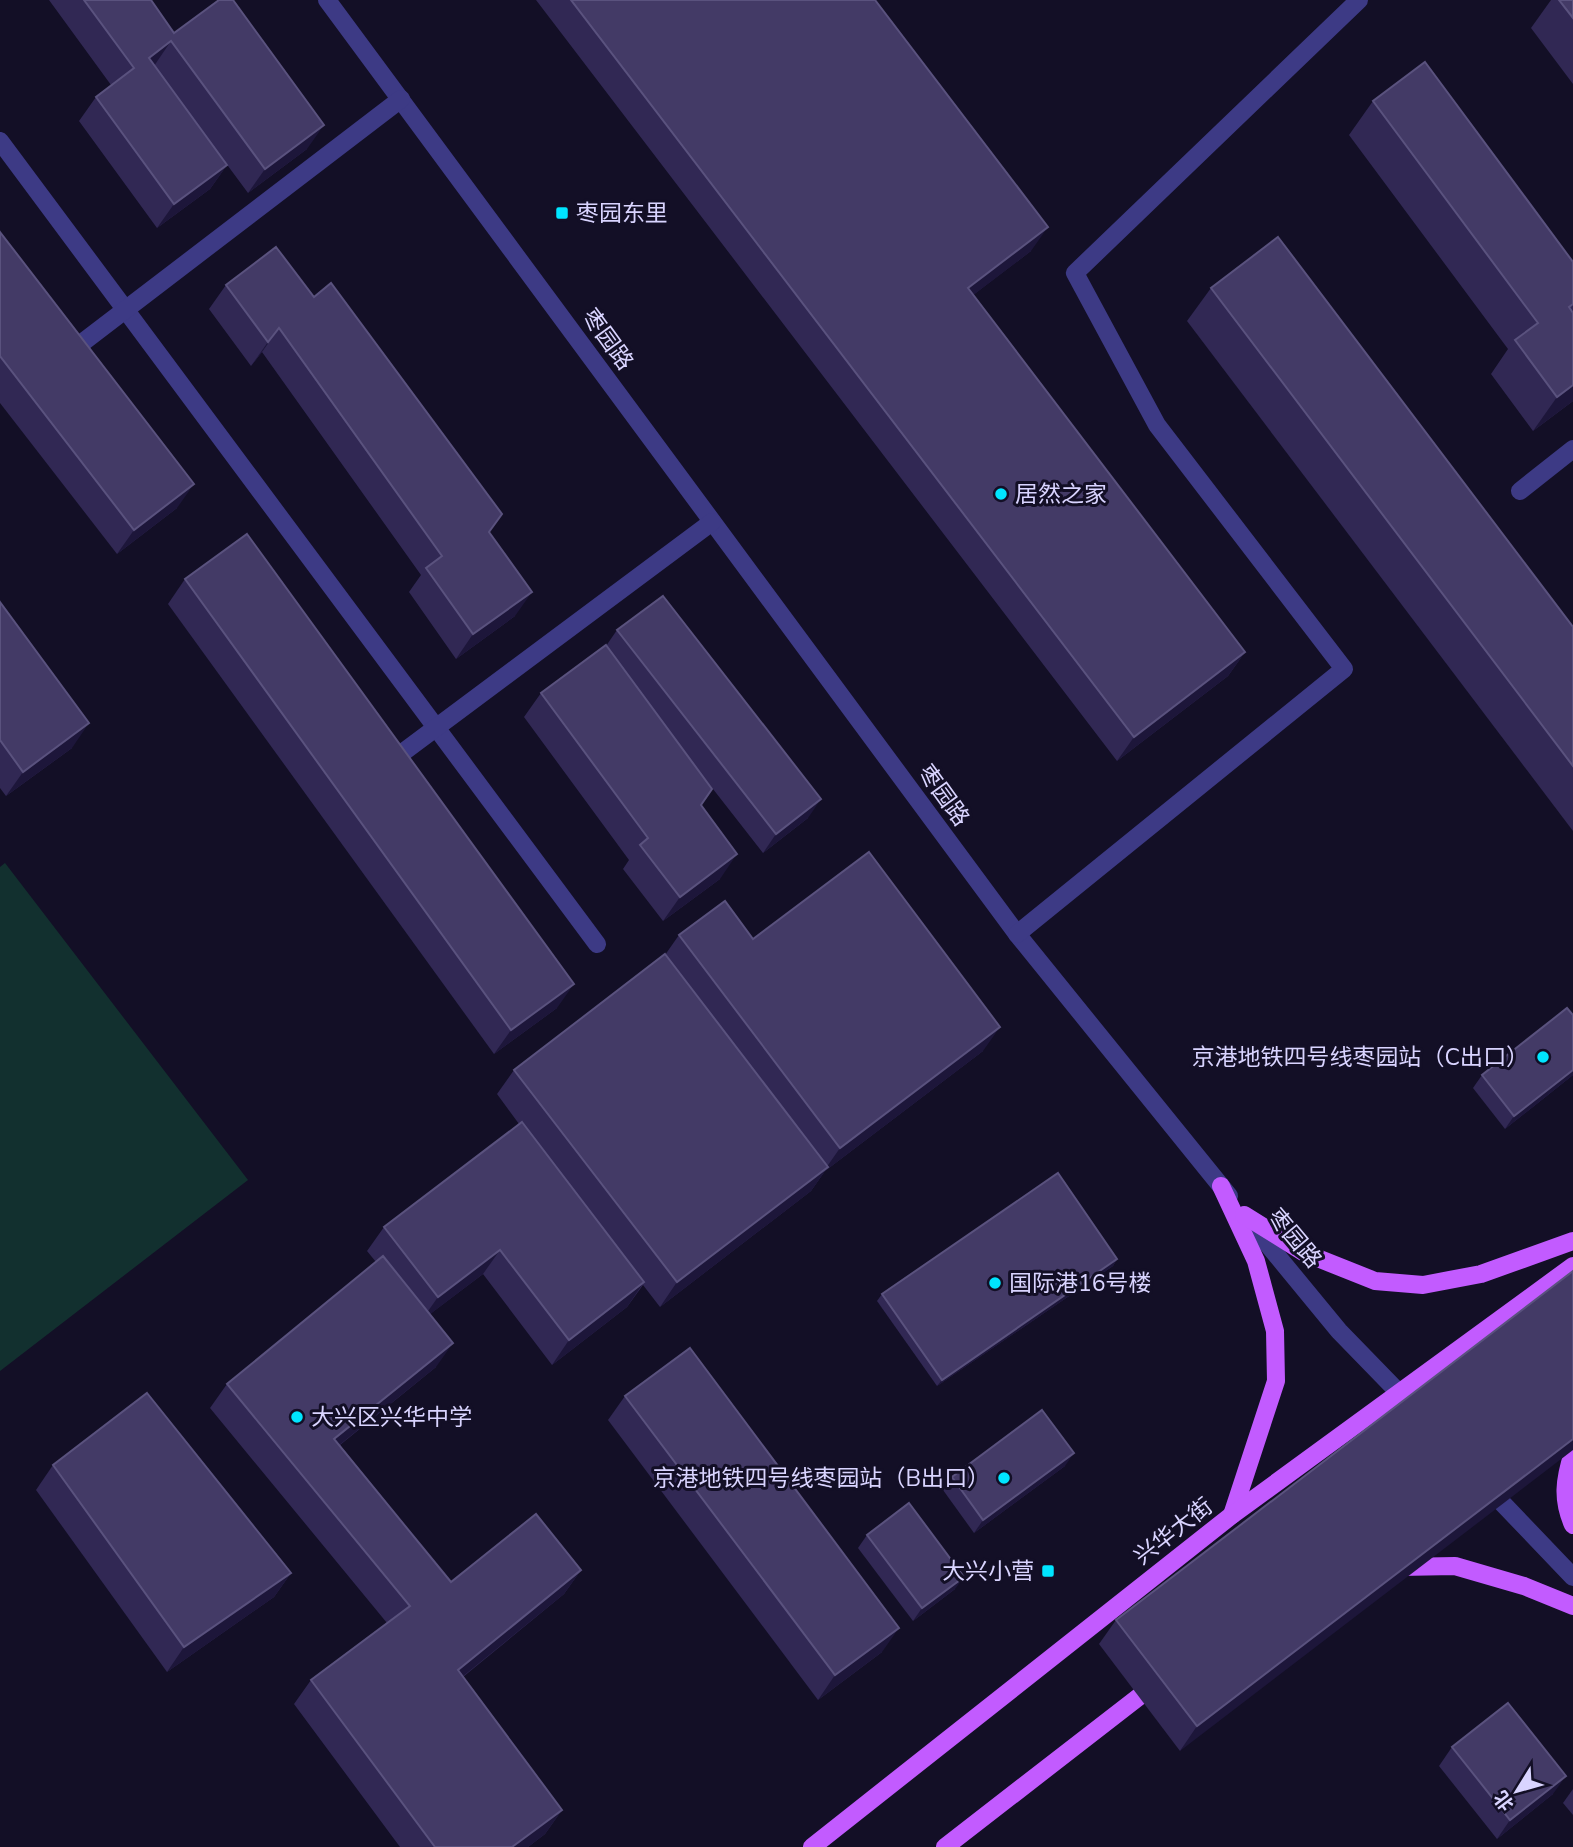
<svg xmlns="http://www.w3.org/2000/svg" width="1573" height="1847" font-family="'Nunito Sans','Noto Sans SC',sans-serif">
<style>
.grass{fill:#12302f}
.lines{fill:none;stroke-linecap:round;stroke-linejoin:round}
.minor{stroke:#3d3a85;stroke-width:18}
.major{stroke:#c25bff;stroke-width:18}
.wall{fill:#312854}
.shaded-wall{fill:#1d163a}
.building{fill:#433a66;stroke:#5a527e;stroke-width:2}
.poi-dot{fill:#00e5ff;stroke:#130f26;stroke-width:2.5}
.labels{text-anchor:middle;stroke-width:6;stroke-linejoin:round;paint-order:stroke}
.poi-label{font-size:23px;fill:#d9d4ff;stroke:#130f26;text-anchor:start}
.street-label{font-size:23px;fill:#d9d4ff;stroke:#130f26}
</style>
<rect width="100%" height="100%" fill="#130f26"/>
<polygon class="grass" points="5,863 248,1180 0,1371 0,867"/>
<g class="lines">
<g class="minor">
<polyline points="327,0 1017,934 1229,1196"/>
<polyline points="0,141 597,944"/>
<polyline points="74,349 401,99"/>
<polyline points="1520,491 1573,449"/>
<polyline points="390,762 712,522"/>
<polyline points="1017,934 1344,669 1157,425 1075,273 1359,0"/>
<polyline points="1246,1218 1339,1331 1408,1402"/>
<polyline points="1486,1486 1573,1577"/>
</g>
<g class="major">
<polyline points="1221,1186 1256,1261 1275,1331 1276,1381 1232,1515"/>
<polyline points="1244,1215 1305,1253 1375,1281 1423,1285 1481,1274 1573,1241"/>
<path d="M1573,1453C1564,1480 1562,1500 1573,1525"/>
<polyline points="1399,1567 1455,1566 1524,1586 1573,1606"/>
<polyline points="812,1847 1232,1515 1573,1266"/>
<polyline points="945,1847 1158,1682"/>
</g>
</g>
<g class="wall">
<polygon points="49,0 151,0 174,33 307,149 248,193 154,66 227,165 210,189 157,228 79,121 96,97 111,85"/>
<polygon points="536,0 875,0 1031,251 973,295 1245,652 1228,676 1117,761"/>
<polygon points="1551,0 1573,0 1573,84 1531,28"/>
<polygon points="1373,101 1573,262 1573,401 1533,431 1491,374 1508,349 1349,135"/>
<polygon points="0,232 177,508 117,554 0,403"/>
<polygon points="276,247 489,532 515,616 456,659 409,592 421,575 262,352 251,366 209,309 226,285"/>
<polygon points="1211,288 1573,627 1573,831 1187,321"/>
<polygon points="185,579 557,1008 494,1054 168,604"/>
<polygon points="0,602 72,748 6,796 0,788"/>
<polygon points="617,630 808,818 763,853 695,766 701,805 720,879 663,921 623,869 629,860 524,717 541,693 606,646"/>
<polygon points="679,935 753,939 983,1051 825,1171 811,1191 660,1307 643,1285 627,1307 552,1365 483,1274 430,1314 436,1367 340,1445 451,1582 581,1570 564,1594 463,1677 562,1810 545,1834 528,1847 400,1847 294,1704 311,1680 387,1623 210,1408 227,1384 376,1262 367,1251 384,1227 519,1124 497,1094 514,1070 665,955"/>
<polygon points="1482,1075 1573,1075 1505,1129 1473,1088"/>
<polygon points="1117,1259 1113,1266 937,1386 877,1301 882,1294"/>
<polygon points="1573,1271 1180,1751 1099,1644 1116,1620"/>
<polygon points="625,1396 882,1652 818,1700 608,1420"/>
<polygon points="53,1465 291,1573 274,1597 167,1672 36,1490"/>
<polygon points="1065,1466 974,1533 943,1490 952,1477"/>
<polygon points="867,1535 955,1589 913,1621 858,1548"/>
<polygon points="1452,1747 1553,1794 1497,1839 1439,1766"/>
<polygon points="1573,1789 1573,1815 1563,1803"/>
</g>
<g class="shaded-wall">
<polygon points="171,41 154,66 149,58"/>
<polygon points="324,125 307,149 248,193 265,169"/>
<polygon points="227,165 210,189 157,228 174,204"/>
<polygon points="1048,227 1031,251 951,312 968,288"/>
<polygon points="279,328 262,352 251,366 268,342"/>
<polygon points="1573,385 1573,401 1533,431 1557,397"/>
<polygon points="194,484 177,508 117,554 134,530"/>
<polygon points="532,592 515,616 456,659 473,634"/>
<polygon points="1245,652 1228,676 1117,761 1134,737"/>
<polygon points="89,723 72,748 6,796 23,772"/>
<polygon points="821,799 808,818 763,853 776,834"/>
<polygon points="737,854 720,879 663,921 680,897"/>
<polygon points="574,984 557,1008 494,1054 511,1030"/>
<polygon points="1000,1027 983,1051 825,1171 811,1191 660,1307 677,1282 826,1168 840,1148"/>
<polygon points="1573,1070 1573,1075 1505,1129 1514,1116"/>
<polygon points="500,1250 483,1274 421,1321 438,1297"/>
<polygon points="1117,1259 1113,1266 937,1386 942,1380"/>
<polygon points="644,1282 627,1307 552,1365 569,1340"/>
<polygon points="453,1343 436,1367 317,1463 334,1439"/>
<polygon points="1573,1439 1573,1450 1180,1751 1197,1726"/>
<polygon points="1074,1453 1065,1466 974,1533 983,1520"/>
<polygon points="581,1570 564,1594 441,1694 458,1670"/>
<polygon points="291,1573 274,1597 167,1672 184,1647"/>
<polygon points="964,1577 955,1589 913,1621 922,1608"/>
<polygon points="899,1628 882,1652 818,1700 835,1675"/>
<polygon points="1566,1776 1553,1794 1497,1839 1510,1820"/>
<polygon points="562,1810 545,1834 528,1847 512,1847"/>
</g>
<g class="building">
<polygon points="84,0 151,0 174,33 219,0 233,0 324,125 265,169 171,41 149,58 227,165 174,204 96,97 134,68"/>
<polygon points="571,0 875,0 1048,227 968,288 1245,652 1134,737"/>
<polygon points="1559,0 1573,0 1573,18"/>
<polygon points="1425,62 1573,262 1573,304 1569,307 1573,313 1573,385 1557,397 1515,340 1538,323 1373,101"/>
<polygon points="0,232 194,484 134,530 0,356"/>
<polygon points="1278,237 1573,627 1573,766 1211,288"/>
<polygon points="276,247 314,297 331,283 502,514 489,532 532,592 473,634 426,568 442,556 279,328 268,342 226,285"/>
<polygon points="247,534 574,984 511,1030 185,579"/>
<polygon points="663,596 821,799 776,834 617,630"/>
<polygon points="0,602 89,723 23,772 0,740"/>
<polygon points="606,645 712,789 701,805 737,854 680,897 640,845 648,838 541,693"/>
<polygon points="869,852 1000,1027 840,1148 679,935 725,901 753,939"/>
<polygon points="665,954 828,1167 677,1282 514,1070"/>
<polygon points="1567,1008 1573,1015 1573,1070 1514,1116 1482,1075"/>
<polygon points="522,1122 644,1282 569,1340 500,1250 438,1297 384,1227"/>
<polygon points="1058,1173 1117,1259 942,1380 882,1294"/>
<polygon points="383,1256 453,1343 334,1439 451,1582 536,1514 581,1570 458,1670 562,1810 512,1847 435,1847 311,1680 410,1606 227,1384"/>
<polygon points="1573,1271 1573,1439 1197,1726 1116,1620"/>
<polygon points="690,1348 899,1628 835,1675 625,1396"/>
<polygon points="147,1393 291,1573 184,1647 53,1465"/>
<polygon points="1042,1410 1074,1453 983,1520 952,1477"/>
<polygon points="909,1503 964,1577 922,1608 867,1535"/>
<polygon points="1508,1703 1566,1776 1510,1820 1452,1747"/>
</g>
<g class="poi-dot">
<rect x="555" y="206" width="14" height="14" rx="3.5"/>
<circle cx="1001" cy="494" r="7"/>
<circle cx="1543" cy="1057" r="7"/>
<circle cx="995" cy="1283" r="7"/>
<circle cx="297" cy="1417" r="7"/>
<circle cx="1004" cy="1478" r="7"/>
<rect x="1041" y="1564" width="14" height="14" rx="3.5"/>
</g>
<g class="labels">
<g class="poi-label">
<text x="576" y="221">枣园东里</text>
<text x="1015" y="502">居然之家</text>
<text x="1529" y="1065" text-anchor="end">京港地铁四号线枣园站（C出口）</text>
<text x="1009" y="1291">国际港16号楼</text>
<text x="311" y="1425">大兴区兴华中学</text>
<text x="990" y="1486" text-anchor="end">京港地铁四号线枣园站（B出口）</text>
<text x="1034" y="1579" text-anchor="end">大兴小营</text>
</g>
<g class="street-label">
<text transform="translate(608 339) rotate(54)" y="8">枣园路</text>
<text transform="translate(944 795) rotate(54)" y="8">枣园路</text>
<text transform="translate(1295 1238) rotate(50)" y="8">枣园路</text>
<text transform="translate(1173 1531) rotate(-38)" y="8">兴华大街</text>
</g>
</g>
<g transform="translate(1517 1791) rotate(233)" stroke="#130f26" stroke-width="5" paint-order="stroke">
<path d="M0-5L12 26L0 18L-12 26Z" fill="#d9d4ff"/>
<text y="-10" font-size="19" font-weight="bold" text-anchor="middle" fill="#d9d4ff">北</text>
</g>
</svg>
